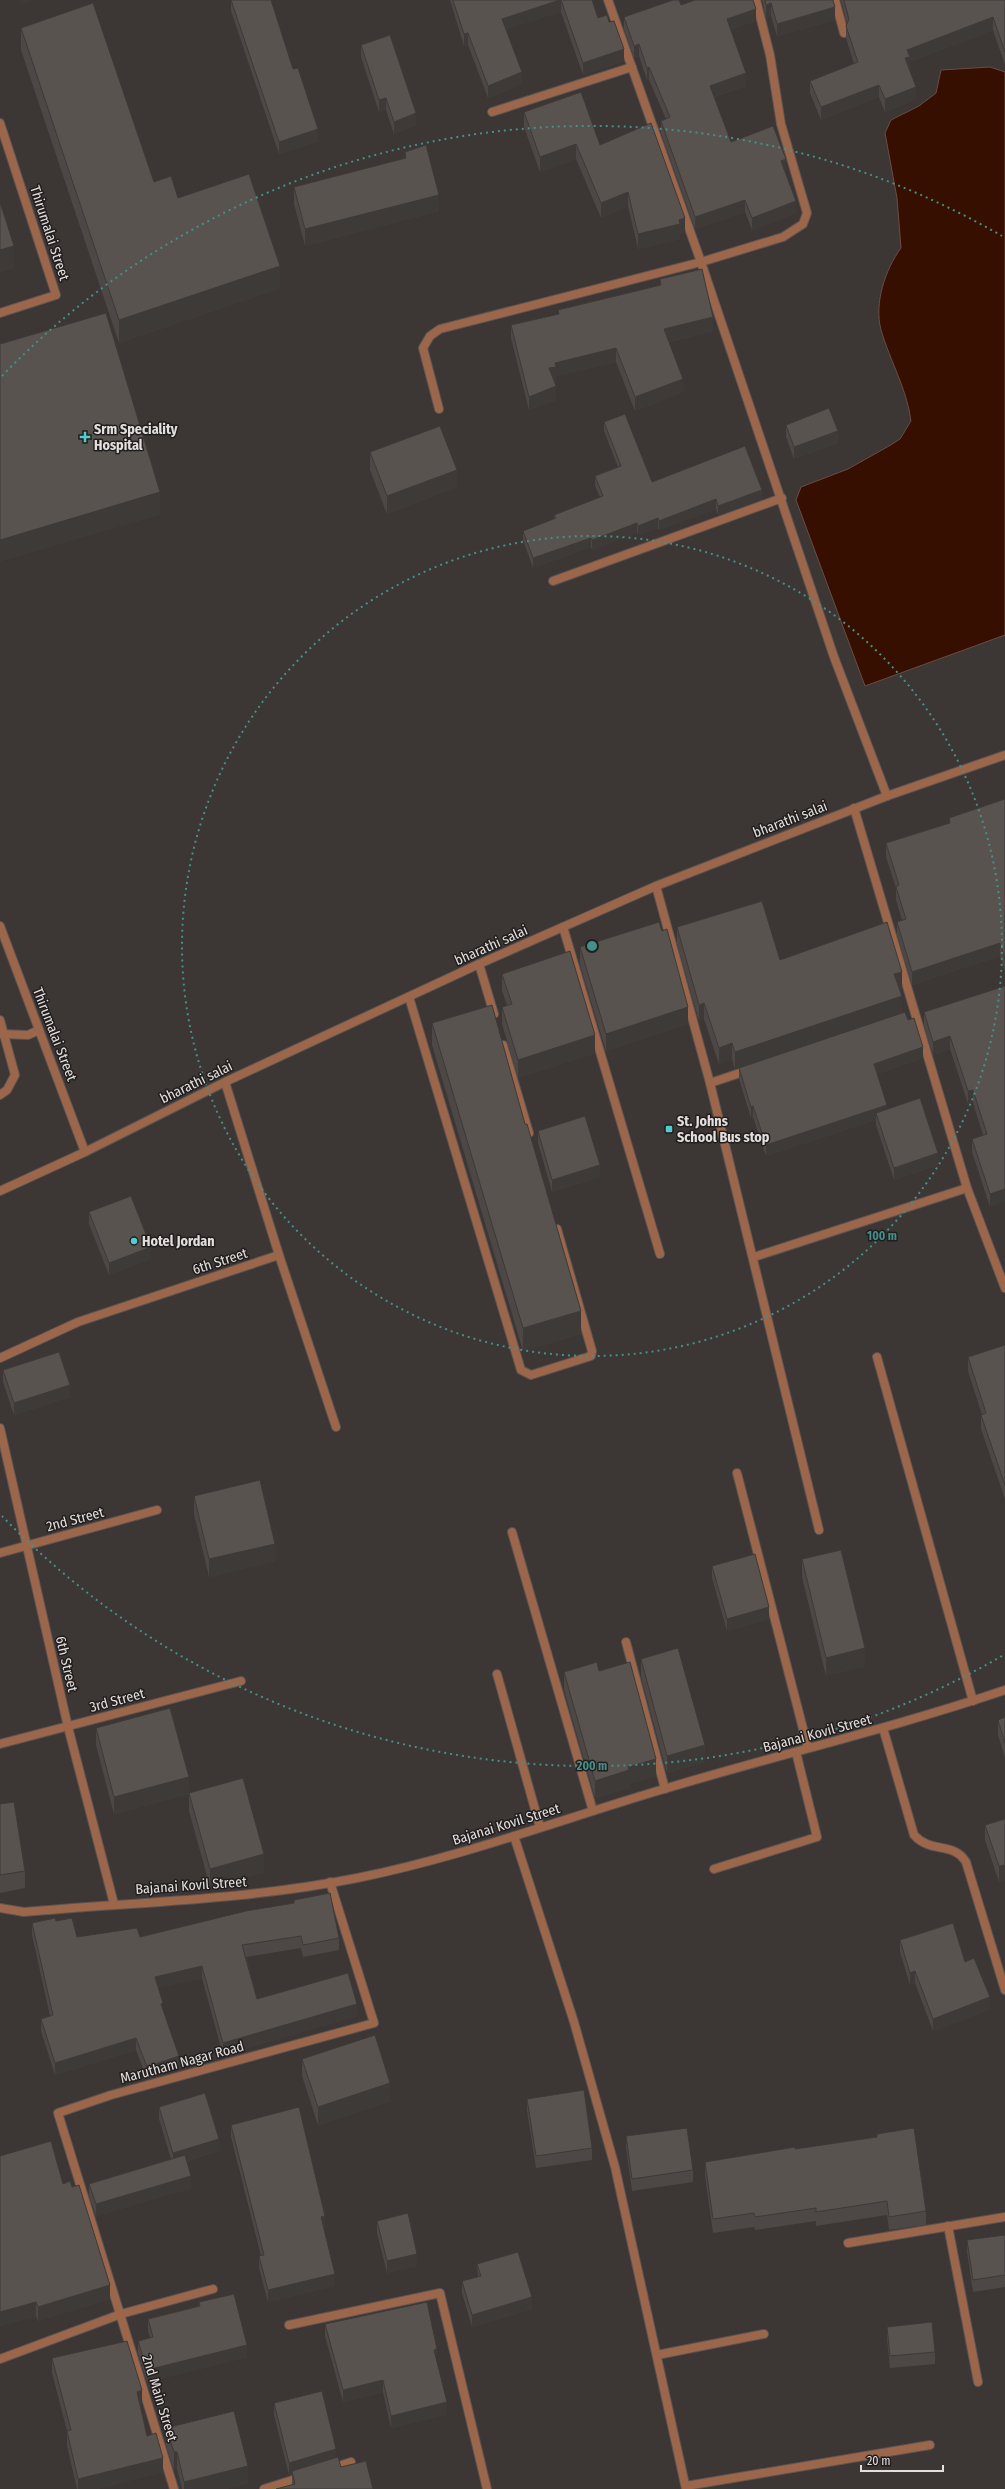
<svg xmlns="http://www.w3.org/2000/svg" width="1005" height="2489" font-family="'Fira Sans Condensed',sans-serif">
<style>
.water{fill:#360f00;stroke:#6a4d43}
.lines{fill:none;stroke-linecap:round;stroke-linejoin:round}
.service-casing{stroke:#5a5453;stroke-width:10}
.minor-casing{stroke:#5a5453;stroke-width:10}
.tertiary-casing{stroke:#5a5453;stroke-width:10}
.service{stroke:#9c664b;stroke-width:8}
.minor{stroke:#9c664b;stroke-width:8}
.tertiary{stroke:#9c664b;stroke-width:8}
.wall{fill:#4d4745}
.shaded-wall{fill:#3e3a38}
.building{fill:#595350;stroke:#3e3a38}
.ring{fill:none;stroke:#44908a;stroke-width:2;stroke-dasharray:2 4}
.poi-dot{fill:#52cdcf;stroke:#211e1d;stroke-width:1.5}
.labels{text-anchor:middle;stroke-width:3;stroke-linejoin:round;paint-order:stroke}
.street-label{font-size:14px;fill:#e3dfde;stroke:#211e1d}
.poi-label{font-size:14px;font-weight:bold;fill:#e3dfde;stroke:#211e1d;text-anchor:start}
.centre{fill:#44908a;stroke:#211e1d;stroke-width:2}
.ring-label{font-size:12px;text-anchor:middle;font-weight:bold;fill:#44908a;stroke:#211e1d;stroke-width:3;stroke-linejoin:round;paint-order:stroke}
</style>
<rect width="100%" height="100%" fill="#3c3634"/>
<path class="water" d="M990,67L1005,72V635L865,686L796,500L801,487L848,469L889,446L900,439L911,421C907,389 890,361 881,330C874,303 885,270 901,248L897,198L885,133L891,120L919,106L936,93L941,70Z"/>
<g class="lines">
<defs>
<g id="service">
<polyline points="0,1020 15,1075 7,1090 0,1095"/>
<polyline points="1,1034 28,1035 39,1030"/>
<polyline points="512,1532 593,1811"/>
<polyline points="626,1642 665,1789"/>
<polyline points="497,1674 540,1827"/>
</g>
<g id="minor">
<polyline points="608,0 701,262 834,657 887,796"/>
<polyline points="835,0 844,33"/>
<polyline points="492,112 632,67"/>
<polyline points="0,123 56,295 0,313"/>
<polyline points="439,409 423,348 430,336 440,329 701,262 783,237 803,224 807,213 781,124 770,55 756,0"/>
<polyline points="553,581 782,498"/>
<polyline points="854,808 967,1188 1005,1288"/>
<polyline points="656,886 710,1083 819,1530"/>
<polyline points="0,926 85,1152"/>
<polyline points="563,927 660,1254"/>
<polyline points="479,964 494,1014"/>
<polyline points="409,997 521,1370 531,1375 591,1356 592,1351 557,1229"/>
<polyline points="503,1045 529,1133"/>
<polyline points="710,1083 749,1070"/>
<polyline points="279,1255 336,1427"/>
<polyline points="754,1257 967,1188"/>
<polyline points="877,1357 973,1701"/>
<polyline points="0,1358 78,1322 279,1255 225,1082"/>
<polyline points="0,1428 68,1727 114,1904"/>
<polyline points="737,1473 808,1748"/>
<polyline points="0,1553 157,1510"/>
<path d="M883,1728L914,1835C931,1854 953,1841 966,1862L1005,1990"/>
<polyline points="0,1744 241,1681"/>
<polyline points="514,1836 574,2022 615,2167 686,2489"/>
<polyline points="714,1869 817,1837 796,1752"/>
<polyline points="948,2226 978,2382"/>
<polyline points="848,2243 1005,2217"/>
<polyline points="289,2325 440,2293 487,2489"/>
<polyline points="657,2355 764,2334"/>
<polyline points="0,2359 121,2314 213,2289"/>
<polyline points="330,2469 351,2462"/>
<polyline points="686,2486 930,2445"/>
<polyline points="174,2489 58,2113 111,2095 374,2023 330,1882"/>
<polyline points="264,2489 302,2477"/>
</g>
<g id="tertiary">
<polyline points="0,1191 85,1152 225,1082 479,964 656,886 887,796 1005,755"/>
<path d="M0,1908L24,1912C135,1902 248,1900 357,1878C462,1857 562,1819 664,1789C777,1755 893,1728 1005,1690"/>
</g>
</defs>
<use href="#service" class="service-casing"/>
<use href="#minor" class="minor-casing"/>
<use href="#tertiary" class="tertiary-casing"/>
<use href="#service" class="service"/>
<use href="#minor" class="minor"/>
<use href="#tertiary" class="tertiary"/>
</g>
<g class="wall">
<polygon points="231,0 293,69 318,141 279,154 231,11"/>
<polygon points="450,0 592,0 598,18 624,61 583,75 561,12 506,29 522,84 488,98 468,45 464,46"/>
<polygon points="762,0 833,0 835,20 777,36 771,16 766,18"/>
<polygon points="841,0 1005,0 1005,65 993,30 910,62 909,69 916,99 885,112 879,97 821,120 810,93 810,81 854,64 846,38 846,26 847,24"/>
<polygon points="681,5 756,21 731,30 746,86 714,97 731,142 786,171 785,172 796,213 752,230 745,212 695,229 661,133 661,121 666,119 649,80 647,80 639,56 634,58 624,29 624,17"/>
<polygon points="21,28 154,182 178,198 280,288 119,343 21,50"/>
<polygon points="361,45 416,125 394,134 386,110 379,112 361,57"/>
<polygon points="524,112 600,145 685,232 680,234 680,239 638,249 628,206 601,218 576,159 540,172 524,127"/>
<polygon points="405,152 439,211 305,246 294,204 294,187 405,159"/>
<polygon points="660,279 713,331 669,342 683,392 635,411 616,362 556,376 556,380 554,381 556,400 529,410 511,338 511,325 558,314 558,310 660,285"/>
<polygon points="604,422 652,482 762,499 718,515 716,509 659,530 658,528 638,535 637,532 592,550 591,547 533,568 523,540 523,531 554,519 554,515 600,497 595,486 595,476 618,467 604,431"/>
<polygon points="786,425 838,443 794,459 786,437"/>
<polygon points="370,452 457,487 387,514 370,470"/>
<polygon points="1005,799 1005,972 1000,956 912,985 897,935 897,922 902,920 896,900 896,888 886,857 886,843 949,823 949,818"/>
<polygon points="677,927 780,960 902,988 899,989 902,1012 735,1069 732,1059 719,1064 704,1019 699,1021 677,944"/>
<polygon points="580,947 688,1024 606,1051 580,965"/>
<polygon points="502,974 595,1053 518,1078 502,1024 502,1007 507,1005 502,991"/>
<polygon points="1005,986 990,1207 972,1152 972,1139 983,1135 973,1103 968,1104 950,1049 933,1055 924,1026 924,1012"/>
<polygon points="432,1023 581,1334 523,1351 432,1045"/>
<polygon points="923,1058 877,1074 887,1109 938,1165 894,1180 876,1125 876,1120 766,1156 753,1117 751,1118 739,1079 739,1068"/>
<polygon points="538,1131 600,1177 552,1192 538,1143"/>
<polygon points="89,1212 151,1259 109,1275 89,1224"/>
<polygon points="1005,1345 1005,1499 981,1429 981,1415 982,1415 968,1371 968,1357"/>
<polygon points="3,1370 70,1397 14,1415 3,1382"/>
<polygon points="194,1496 275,1561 209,1577 194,1514"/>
<polygon points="802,1559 865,1666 826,1676 802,1577"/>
<polygon points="712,1566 769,1619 727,1631 712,1578"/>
<polygon points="641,1659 705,1762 667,1773 641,1677"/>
<polygon points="599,1671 656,1776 629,1784 629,1788 595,1798 564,1690 564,1672"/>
<polygon points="1005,1717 1005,1758 998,1735 998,1720"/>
<polygon points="96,1728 189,1793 264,1872 210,1887 189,1811 189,1794 114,1814 96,1745"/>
<polygon points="0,1804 25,1871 25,1888 0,1893"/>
<polygon points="1005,1819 1005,1880 999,1882 985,1840 985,1825"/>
<polygon points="294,1900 339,1938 339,1950 303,1957 301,1948 246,1957 257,1999 357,2016 223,2055 202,1978 158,1988 163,2011 179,2068 147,2079 136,2050 55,2075 41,2031 41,2019 50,2016 32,1935 32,1923 56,1921 77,1937 140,1937 294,1903"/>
<polygon points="900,1940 965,1962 990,2009 933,2031 915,1983 910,1985 900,1952"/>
<polygon points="302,2059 390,2101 318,2125 302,2076"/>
<polygon points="527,2099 592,2148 592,2160 536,2168 527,2111"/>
<polygon points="159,2107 219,2151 187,2161 191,2188 96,2216 89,2196 89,2184 171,2159 159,2119"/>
<polygon points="231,2125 325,2228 323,2228 335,2286 268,2302 259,2268 259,2256 261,2256 231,2137"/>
<polygon points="877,2134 926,2211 926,2225 889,2230 887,2215 816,2226 816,2221 755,2230 754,2227 713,2233 705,2176 705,2162 877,2137"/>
<polygon points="626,2136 693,2170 693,2182 632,2191 626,2148"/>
<polygon points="63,2184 110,2299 38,2321 36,2316 0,2326"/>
<polygon points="377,2221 417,2266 387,2273 377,2233"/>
<polygon points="1005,2235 1005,2287 973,2292 967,2252 967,2240"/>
<polygon points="477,2264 532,2309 472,2327 462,2293 462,2281 478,2277"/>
<polygon points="199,2302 247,2357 147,2382 138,2353 138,2341 150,2338 148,2331 148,2319 199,2306"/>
<polygon points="325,2324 447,2414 391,2428 383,2392 343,2402 325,2336"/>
<polygon points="887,2327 935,2352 935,2364 890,2368 887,2339"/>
<polygon points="52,2358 142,2405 140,2405 147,2436 163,2472 97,2489 77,2489 67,2446 67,2431 52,2373"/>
<polygon points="274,2403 336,2458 341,2467 366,2461 292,2485 292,2475 289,2475 274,2415"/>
<polygon points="166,2428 248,2483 226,2489 182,2489 177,2469 174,2470 166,2446"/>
</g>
<g class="shaded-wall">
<polygon points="20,0 36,0 20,5"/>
<polygon points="560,0 561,0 561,12 502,31 502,19"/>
<polygon points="771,3 771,16 766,18 766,5"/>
<polygon points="835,7 835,20 777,36 777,24"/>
<polygon points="756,9 756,21 727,32 727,19"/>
<polygon points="993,17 993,30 910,62 910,69 905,71 905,58 907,50"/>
<polygon points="468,33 468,45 464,46 464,34"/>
<polygon points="639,44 639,56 634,58 634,46"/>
<polygon points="624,49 624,61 583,75 583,63"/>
<polygon points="649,67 649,80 647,80 647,68"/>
<polygon points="522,72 522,84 488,98 488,86"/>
<polygon points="746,73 746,86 710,98 710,86"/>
<polygon points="879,85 879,97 821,120 821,107"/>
<polygon points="916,87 916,99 885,112 885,99"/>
<polygon points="386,98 386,110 379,112 379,100"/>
<polygon points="416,113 416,125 394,134 394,122"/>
<polygon points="318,129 318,141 279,154 279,142"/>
<polygon points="576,144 576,159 540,172 540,157"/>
<polygon points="786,159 786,171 781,173 781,161"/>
<polygon points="628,192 628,206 601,218 601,203"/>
<polygon points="439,195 439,211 305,246 305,229"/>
<polygon points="745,200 745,212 695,229 695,217"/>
<polygon points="796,201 796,213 752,230 752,218"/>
<polygon points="685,218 685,232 680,234 680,239 638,249 638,234"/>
<polygon points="14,246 14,268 0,273 0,250"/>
<polygon points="280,266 280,288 119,343 119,320"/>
<polygon points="713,317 713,331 664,343 664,329"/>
<polygon points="616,348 616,362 556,376 556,380 549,382 549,368 555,363"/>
<polygon points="683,379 683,392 635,411 635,397"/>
<polygon points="556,386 556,400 529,410 529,397"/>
<polygon points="838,431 838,443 794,459 794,447"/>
<polygon points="457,470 457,487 387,514 387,496"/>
<polygon points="762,490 762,499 718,515 718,506"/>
<polygon points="160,492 160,515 0,562 0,540"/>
<polygon points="716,499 716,509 659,530 659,521"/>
<polygon points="658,518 658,528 638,535 638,526"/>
<polygon points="637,523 637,532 592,550 592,540"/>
<polygon points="591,538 591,547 533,568 533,558"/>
<polygon points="1000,943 1000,956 912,985 912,972"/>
<polygon points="902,972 902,988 894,991 894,974"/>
<polygon points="902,996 902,1012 735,1069 735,1052"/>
<polygon points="704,1003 704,1019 699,1021 699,1005"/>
<polygon points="688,1007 688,1024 606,1051 606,1034"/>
<polygon points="595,1035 595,1053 518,1078 518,1060"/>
<polygon points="950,1036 950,1049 933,1055 933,1042"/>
<polygon points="732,1043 732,1059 719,1064 719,1048"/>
<polygon points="923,1047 923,1058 874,1075 874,1064"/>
<polygon points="973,1090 973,1103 968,1104 968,1091"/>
<polygon points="887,1105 887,1116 876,1113 876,1120 766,1156 766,1145"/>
<polygon points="753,1106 753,1117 751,1118 751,1107"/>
<polygon points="938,1153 938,1165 894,1180 894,1168"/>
<polygon points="600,1165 600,1177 552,1192 552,1180"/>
<polygon points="1005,1189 1005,1202 990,1207 990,1194"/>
<polygon points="151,1247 151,1259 109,1275 109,1263"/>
<polygon points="581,1311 581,1334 523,1351 523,1328"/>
<polygon points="70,1385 70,1397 14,1415 14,1403"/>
<polygon points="275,1544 275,1561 209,1577 209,1559"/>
<polygon points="769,1607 769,1619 727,1631 727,1619"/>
<polygon points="865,1648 865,1666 826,1676 826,1658"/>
<polygon points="705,1745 705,1762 667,1773 667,1756"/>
<polygon points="656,1759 656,1776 629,1784 629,1788 595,1798 595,1781 628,1767"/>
<polygon points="189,1777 189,1794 114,1814 114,1797"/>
<polygon points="264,1854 264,1872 210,1887 210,1869"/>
<polygon points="1005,1865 1005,1880 999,1882 999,1866"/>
<polygon points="202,1966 202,1978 155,1989 155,1977"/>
<polygon points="915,1971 915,1983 910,1985 910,1973"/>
<polygon points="990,1997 990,2009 933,2031 933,2019"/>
<polygon points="163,2003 163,2016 161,2004"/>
<polygon points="357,2004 357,2016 223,2055 223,2043"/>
<polygon points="136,2038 136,2050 55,2075 55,2063"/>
<polygon points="179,2056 179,2068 147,2079 147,2067"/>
<polygon points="390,2083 390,2101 318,2125 318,2107"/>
<polygon points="219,2139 219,2151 173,2165 173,2153"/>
<polygon points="191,2176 191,2188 96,2216 96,2204"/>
<polygon points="325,2216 325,2228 321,2229 321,2217"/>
<polygon points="417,2254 417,2266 387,2273 387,2261"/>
<polygon points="335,2274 335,2286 268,2302 268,2290"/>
<polygon points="110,2285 110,2299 38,2321 38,2307"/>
<polygon points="532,2297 532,2309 472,2327 472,2315"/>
<polygon points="36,2302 36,2316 0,2326 0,2312"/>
<polygon points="247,2345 247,2357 147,2382 147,2370"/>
<polygon points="437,2349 437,2361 434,2350"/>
<polygon points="383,2380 383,2392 343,2402 343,2390"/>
<polygon points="142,2390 142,2405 137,2406 137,2392"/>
<polygon points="447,2402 447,2414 391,2428 391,2416"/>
<polygon points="336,2449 336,2461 292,2471 292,2475 289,2475 289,2463"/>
<polygon points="174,2452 177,2452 177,2469 174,2470"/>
<polygon points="163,2458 163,2472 97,2489 78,2489 78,2479"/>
<polygon points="248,2466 248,2483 226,2489 184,2489 184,2482"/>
</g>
<g class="building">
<polygon points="231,0 271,0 293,69 298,68 318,129 279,142"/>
<polygon points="453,0 560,0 502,19 522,72 488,86 468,33 464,34"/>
<polygon points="561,0 592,0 598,18 607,15 609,22 614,21 624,49 583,63"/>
<polygon points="673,0 679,0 681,5 695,0 753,0 756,9 727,19 746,73 710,86 731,142 773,126 786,159 781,161 796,201 752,218 745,200 695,217 661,121 670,117 649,67 647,68 639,44 634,46 624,17"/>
<polygon points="765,0 833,0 835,7 777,24 771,3 766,5"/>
<polygon points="844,0 1005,0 1005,52 993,17 907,50 910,57 905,58 916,87 885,99 879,85 821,107 810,81 858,62 846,26 849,19"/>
<polygon points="93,3 154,182 171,176 178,198 249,174 280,266 119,320 21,28"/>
<polygon points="390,35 416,113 394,122 386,98 379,100 361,45"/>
<polygon points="581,92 600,145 651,123 685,218 679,220 680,224 638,234 628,192 601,203 576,144 540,157 524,112"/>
<polygon points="426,145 439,195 305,229 294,187 406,158 405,152"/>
<polygon points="0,202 14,246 0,250"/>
<polygon points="702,269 713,317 664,329 683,379 635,397 616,348 555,363 556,367 549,368 556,386 529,397 511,325 559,314 558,310 661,285 660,279"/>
<polygon points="106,313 160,492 0,540 0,344"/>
<polygon points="829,408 838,431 794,447 786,425"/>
<polygon points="625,414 652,482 745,446 762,490 718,506 716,499 659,521 658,518 638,526 637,523 592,540 591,538 533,558 523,531 556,518 554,515 603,496 595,476 621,466 604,422"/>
<polygon points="440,426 457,470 387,496 370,452"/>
<polygon points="1005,799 1005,959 1000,943 912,972 897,922 906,919 896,887 899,885 886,843 950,823 949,818"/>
<polygon points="762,901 780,960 887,922 902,972 894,974 902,996 735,1052 732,1043 719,1048 704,1003 699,1005 677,927"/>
<polygon points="659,922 662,931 667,929 688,1007 606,1034 580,947"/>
<polygon points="570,951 595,1035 518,1060 502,1007 512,1004 502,974"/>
<polygon points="1005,986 1005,1189 990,1194 972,1139 987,1134 973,1090 968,1091 950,1036 933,1042 924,1012"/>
<polygon points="492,1005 525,1124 527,1124 581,1311 523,1328 432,1023"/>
<polygon points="905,1012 908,1020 914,1018 923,1047 874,1064 887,1105 766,1145 753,1106 751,1107 739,1068"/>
<polygon points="920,1098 938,1153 894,1168 876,1113"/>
<polygon points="585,1116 600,1165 552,1180 538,1131"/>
<polygon points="131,1196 151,1247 109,1263 89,1212"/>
<polygon points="1005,1345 1005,1485 981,1415 986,1413 968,1357"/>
<polygon points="59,1352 70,1385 14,1403 3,1370"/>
<polygon points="260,1480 275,1544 209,1559 194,1496"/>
<polygon points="841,1550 865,1648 826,1658 802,1559"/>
<polygon points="755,1554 769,1607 727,1619 712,1566"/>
<polygon points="678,1648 705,1745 667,1756 641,1659"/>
<polygon points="597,1662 599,1671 630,1662 656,1759 628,1767 629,1770 595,1781 564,1672"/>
<polygon points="170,1708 189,1777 114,1797 96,1728"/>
<polygon points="1005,1717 1005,1743 998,1720"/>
<polygon points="243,1778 264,1854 210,1869 189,1793"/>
<polygon points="14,1802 25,1871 0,1875 0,1804"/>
<polygon points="1005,1819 1005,1865 999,1866 985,1825"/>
<polygon points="330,1893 339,1938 303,1945 301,1936 242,1945 257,1999 348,1973 357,2004 223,2043 202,1966 155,1977 163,2003 161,2004 179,2056 147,2067 136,2038 55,2063 41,2019 53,2015 32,1923 55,1918 56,1921 72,1918 77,1937 137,1928 140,1937 246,1911 294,1903 294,1900"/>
<polygon points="953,1923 965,1962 974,1958 990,1997 933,2019 915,1971 910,1973 900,1940"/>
<polygon points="375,2035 390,2083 318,2107 302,2059"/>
<polygon points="584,2090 592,2148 536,2156 527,2099"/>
<polygon points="205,2093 219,2139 173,2153 159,2107"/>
<polygon points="299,2107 325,2216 321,2217 335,2274 268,2290 259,2256 264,2255 231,2125"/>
<polygon points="687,2128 693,2170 632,2179 626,2136"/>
<polygon points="914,2128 926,2211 889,2217 887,2201 816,2212 816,2208 755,2217 754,2213 713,2219 705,2162 795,2147 795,2149 877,2137 877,2134"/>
<polygon points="51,2141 63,2184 70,2181 72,2187 79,2185 110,2285 38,2307 36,2302 0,2312 0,2156"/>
<polygon points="185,2155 191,2176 96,2204 89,2184"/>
<polygon points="408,2213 417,2254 387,2261 377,2221"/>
<polygon points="1005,2235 1005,2275 973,2280 967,2240"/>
<polygon points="518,2252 532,2297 472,2315 462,2281 481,2276 477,2264"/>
<polygon points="234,2294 247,2345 147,2370 138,2341 153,2337 148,2319 200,2306 199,2302"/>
<polygon points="427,2302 437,2349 434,2350 447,2402 391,2416 383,2380 343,2390 325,2324"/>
<polygon points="932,2322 935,2352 890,2356 887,2327"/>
<polygon points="127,2341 142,2390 137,2392 147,2436 156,2433 163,2458 78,2479 67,2431 71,2430 52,2358"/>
<polygon points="322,2391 336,2449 289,2463 274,2403"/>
<polygon points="234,2411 248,2466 184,2482 177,2452 174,2452 166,2428"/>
<polygon points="338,2457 341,2467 366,2461 373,2489 276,2489 295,2484 292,2471"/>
</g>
<g class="ring">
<circle cx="592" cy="946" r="410"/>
<path d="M1002 1656A820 820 0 0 1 2 1516M2 376A820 820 0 0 1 1002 236"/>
</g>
<g class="poi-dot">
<path d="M83 431h4v4h4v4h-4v4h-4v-4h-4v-4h4z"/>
<rect x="665" y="1125" width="8" height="8" rx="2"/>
<circle cx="134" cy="1241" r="4"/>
</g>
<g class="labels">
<g class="street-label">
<text transform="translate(50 233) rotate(72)" y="5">Thirumalai Street</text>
<text transform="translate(790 819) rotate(-21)" y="5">bharathi salai</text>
<text transform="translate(491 945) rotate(-24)" y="5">bharathi salai</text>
<text transform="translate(55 1034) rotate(69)" y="5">Thirumalai Street</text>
<text transform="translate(196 1082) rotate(-26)" y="5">bharathi salai</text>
<text transform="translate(220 1261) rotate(-18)" y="5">6th Street</text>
<text transform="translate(75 1519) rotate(-15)" y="5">2nd Street</text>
<text transform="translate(67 1664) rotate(77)" y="5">6th Street</text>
<text transform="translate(117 1700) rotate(-15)" y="5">3rd Street</text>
<text transform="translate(817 1733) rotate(-15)" y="5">Bajanai Kovil Street</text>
<text transform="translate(506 1824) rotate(-17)" y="5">Bajanai Kovil Street</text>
<text transform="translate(191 1885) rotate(-4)" y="5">Bajanai Kovil Street</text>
<text transform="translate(182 2062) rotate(-15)" y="5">Marutham Nagar Road</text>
<text transform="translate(160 2398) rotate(73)" y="5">2nd Main Street</text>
</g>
<g class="poi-label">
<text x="94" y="434">Srm Speciality<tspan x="94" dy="16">Hospital</tspan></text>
<text x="677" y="1126">St. Johns<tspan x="677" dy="16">School Bus stop</tspan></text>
<text x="142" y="1246">Hotel Jordan</text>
</g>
</g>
<circle cx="592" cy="946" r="6" class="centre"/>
<g class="ring-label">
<text x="882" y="1240">100 m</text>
<text x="592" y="1770">200 m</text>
</g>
<path d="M861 2465v6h82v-6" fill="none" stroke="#e3dfde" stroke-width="2"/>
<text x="867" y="2465" font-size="12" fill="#e3dfde" stroke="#211e1d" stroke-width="3" paint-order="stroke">20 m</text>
</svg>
